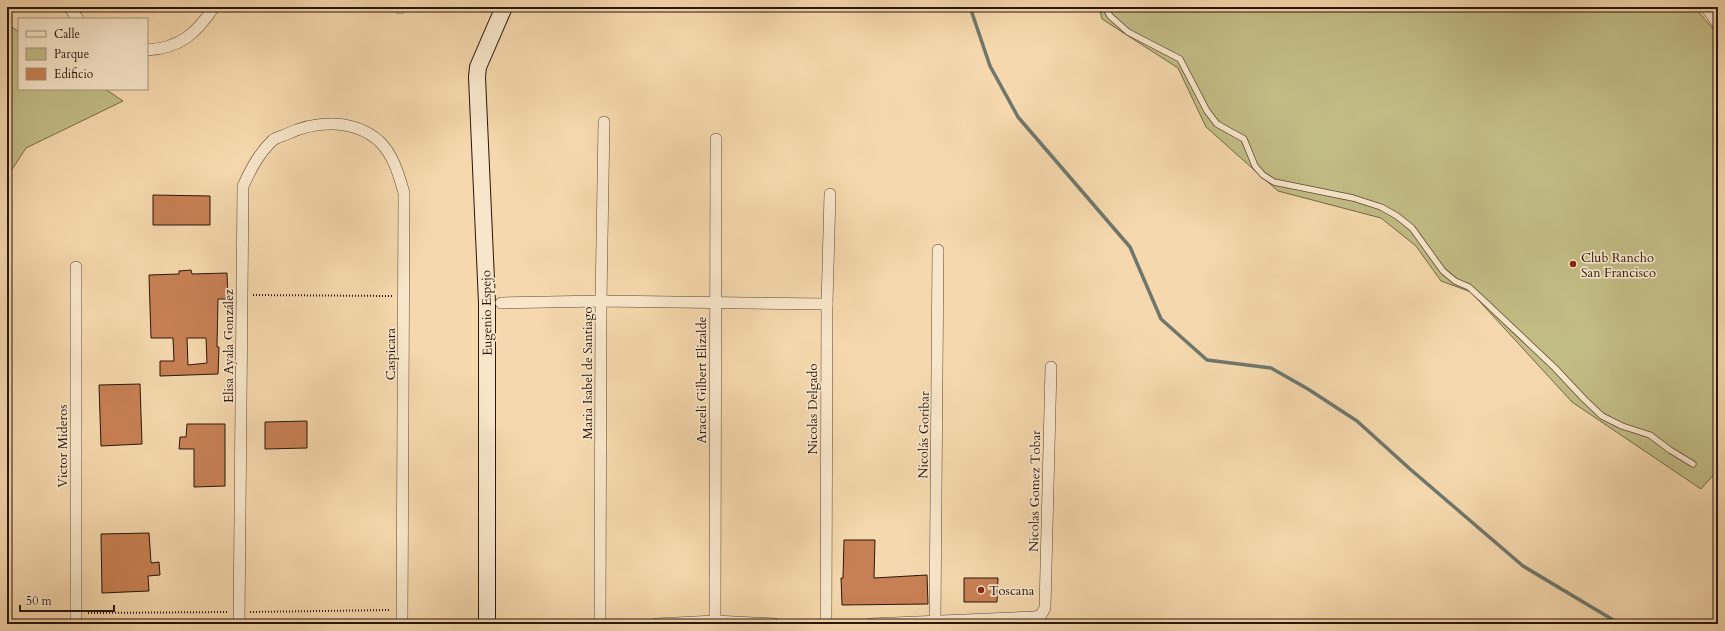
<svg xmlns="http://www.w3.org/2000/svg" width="1725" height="631" font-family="Cardo,serif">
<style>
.green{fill:#c2bc85;stroke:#766848}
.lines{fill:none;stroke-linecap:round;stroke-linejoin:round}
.stream{stroke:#6f776c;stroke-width:3.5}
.building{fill:#c78054;stroke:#2b150c;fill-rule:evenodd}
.lane-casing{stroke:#5e4634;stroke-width:7}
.street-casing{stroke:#5e4634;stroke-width:12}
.secondary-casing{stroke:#2b150c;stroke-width:18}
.path{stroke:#2b150c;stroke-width:2;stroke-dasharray:1 2;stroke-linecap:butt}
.lane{stroke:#f8e6ca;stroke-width:5.5}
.street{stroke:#f8e6ca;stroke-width:11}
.secondary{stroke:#f8e6ca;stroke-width:16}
.poi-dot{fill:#8f2418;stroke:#f8e6ca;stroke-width:1.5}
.labels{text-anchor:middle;stroke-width:3.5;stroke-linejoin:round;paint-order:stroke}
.poi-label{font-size:13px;fill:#2b150c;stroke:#f8e6ca;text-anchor:start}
.street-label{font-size:13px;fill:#2b150c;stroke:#f8e6ca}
</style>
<rect width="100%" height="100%" fill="#f5d8ad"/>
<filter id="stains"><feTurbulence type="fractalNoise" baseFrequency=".005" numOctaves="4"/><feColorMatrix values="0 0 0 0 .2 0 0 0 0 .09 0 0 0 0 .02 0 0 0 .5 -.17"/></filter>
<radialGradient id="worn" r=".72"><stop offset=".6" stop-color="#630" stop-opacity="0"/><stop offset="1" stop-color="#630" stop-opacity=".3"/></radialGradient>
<g class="green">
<polygon points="1099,7 1694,7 1715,31 1718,38 1718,470 1701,489 1572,402 1471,292 1441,281 1416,246 1381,218 1278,191 1206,127 1178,68 1102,19"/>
<polygon points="7,24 19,32 19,89 105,89 123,101 26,148 7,177"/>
</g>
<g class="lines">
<polyline class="stream" points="970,7 990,66 1018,117 1130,247 1161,319 1207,360 1271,368 1308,389 1357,421 1410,469 1523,566 1620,624"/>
</g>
<g class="building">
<polygon points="153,195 210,196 210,225 153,225"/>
<path d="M191,270L192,274L227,273L228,299H218L217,347H219L218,374L160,376V361H174L173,338H151L149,275L179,274V271ZM187,338H206L207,363L188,365Z"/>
<polygon points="140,384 142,444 101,446 99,385"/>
<polygon points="307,421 307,448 265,449 265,422"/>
<polygon points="187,424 225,424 225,486 194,487 194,449 179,449 180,437 186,437"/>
<polygon points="149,533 151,563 159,562 160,575 148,576 149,591 102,593 101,534"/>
<polygon points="844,540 875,540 874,578 927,575 928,604 842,605 841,578 843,578"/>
<polygon points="964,578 998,578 997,602 964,602"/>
</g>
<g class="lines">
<defs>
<polyline id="lane" points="1105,7 1110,16 1128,32 1180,59 1207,111 1217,124 1244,139 1255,166 1263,175 1274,182 1353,198 1381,207 1397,216 1412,228 1443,271 1455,281 1469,287 1482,299 1555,368 1584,399 1602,416 1622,426 1650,435 1670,450 1693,464"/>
<g id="street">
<polyline points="69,7 78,19"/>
<polyline points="1706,7 1718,24"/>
<polyline points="400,8 400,7"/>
<path d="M147,50C180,48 196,34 214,7"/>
<polyline points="76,267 76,624"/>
<polyline points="501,303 601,301 827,304"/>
<polyline points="935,620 938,250"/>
<polyline points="715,621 716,139"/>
<path d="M239,624L243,186C251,169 259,153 273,140C277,137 283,136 287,134C316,120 354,119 379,141C393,154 399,175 404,193L402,624"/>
<polyline points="600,624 601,301 604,122"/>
<polyline points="656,624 715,621 775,624"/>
<polyline points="826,624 827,304 830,194"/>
<polyline points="870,624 1035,617 1041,615 1045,608 1051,367"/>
</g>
<polyline id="secondary" points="487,624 487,303 477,77 478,67 504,7"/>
</defs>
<use href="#lane" class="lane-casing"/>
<use href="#street" class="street-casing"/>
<use href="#secondary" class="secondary-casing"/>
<g class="path">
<polyline points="253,295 393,296"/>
<polyline points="250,612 391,610"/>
<polyline points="88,613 227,612"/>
</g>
<use href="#lane" class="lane"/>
<use href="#street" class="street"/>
<use href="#secondary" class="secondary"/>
</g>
<g class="poi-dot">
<circle cx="1573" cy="264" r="4"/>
<circle cx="981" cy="590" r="4"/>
</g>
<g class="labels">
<g class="poi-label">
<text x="1581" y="262">Club Rancho<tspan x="1581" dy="15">San Francisco</tspan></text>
<text x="989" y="595">Toscana</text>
</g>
<g class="street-label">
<text transform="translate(486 313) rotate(-91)" y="5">Eugenio Espejo</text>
<text transform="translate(228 346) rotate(-90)" y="5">Elisa Ayala González</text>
<text transform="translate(390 354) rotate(-90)" y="5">Caspicara</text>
<text transform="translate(587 373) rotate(-90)" y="5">Maria Isabel de Santiago</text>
<text transform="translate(701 380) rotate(-90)" y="5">Araceli Gilbert Elizalde</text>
<text transform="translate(812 409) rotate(-90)" y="5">Nicolas Delgado</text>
<text transform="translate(923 435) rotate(-89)" y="5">Nicolás Goribar</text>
<text transform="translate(62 446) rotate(-90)" y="5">Victor Mideros</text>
<text transform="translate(1034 491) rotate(-89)" y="5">Nicolas Gomez Tobar</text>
</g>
</g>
<rect width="1725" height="631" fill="none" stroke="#f5d8ad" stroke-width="24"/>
<rect x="8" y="8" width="1709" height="615" fill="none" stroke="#2b150c" stroke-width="2"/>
<rect x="12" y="12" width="1701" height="607" fill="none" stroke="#2b150c"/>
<rect x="18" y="18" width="130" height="72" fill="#f8e6ca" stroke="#a6927e"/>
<rect x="26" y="31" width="20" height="6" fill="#f8e6ca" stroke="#a6927e"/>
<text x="54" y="38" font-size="12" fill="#2b150c">Calle</text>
<rect x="26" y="48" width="20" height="12" fill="#c2bc85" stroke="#a6927e"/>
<text x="54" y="58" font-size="12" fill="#2b150c">Parque</text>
<rect x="26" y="68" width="20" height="12" fill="#c78054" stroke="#a6927e"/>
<text x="54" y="78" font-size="12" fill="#2b150c">Edificio</text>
<path d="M20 605v6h94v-6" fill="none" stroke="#2b150c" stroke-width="2"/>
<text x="26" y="605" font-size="12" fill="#2b150c" stroke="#f8e6ca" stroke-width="3" paint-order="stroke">50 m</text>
<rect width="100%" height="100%" filter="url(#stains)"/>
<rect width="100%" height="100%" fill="url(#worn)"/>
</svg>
